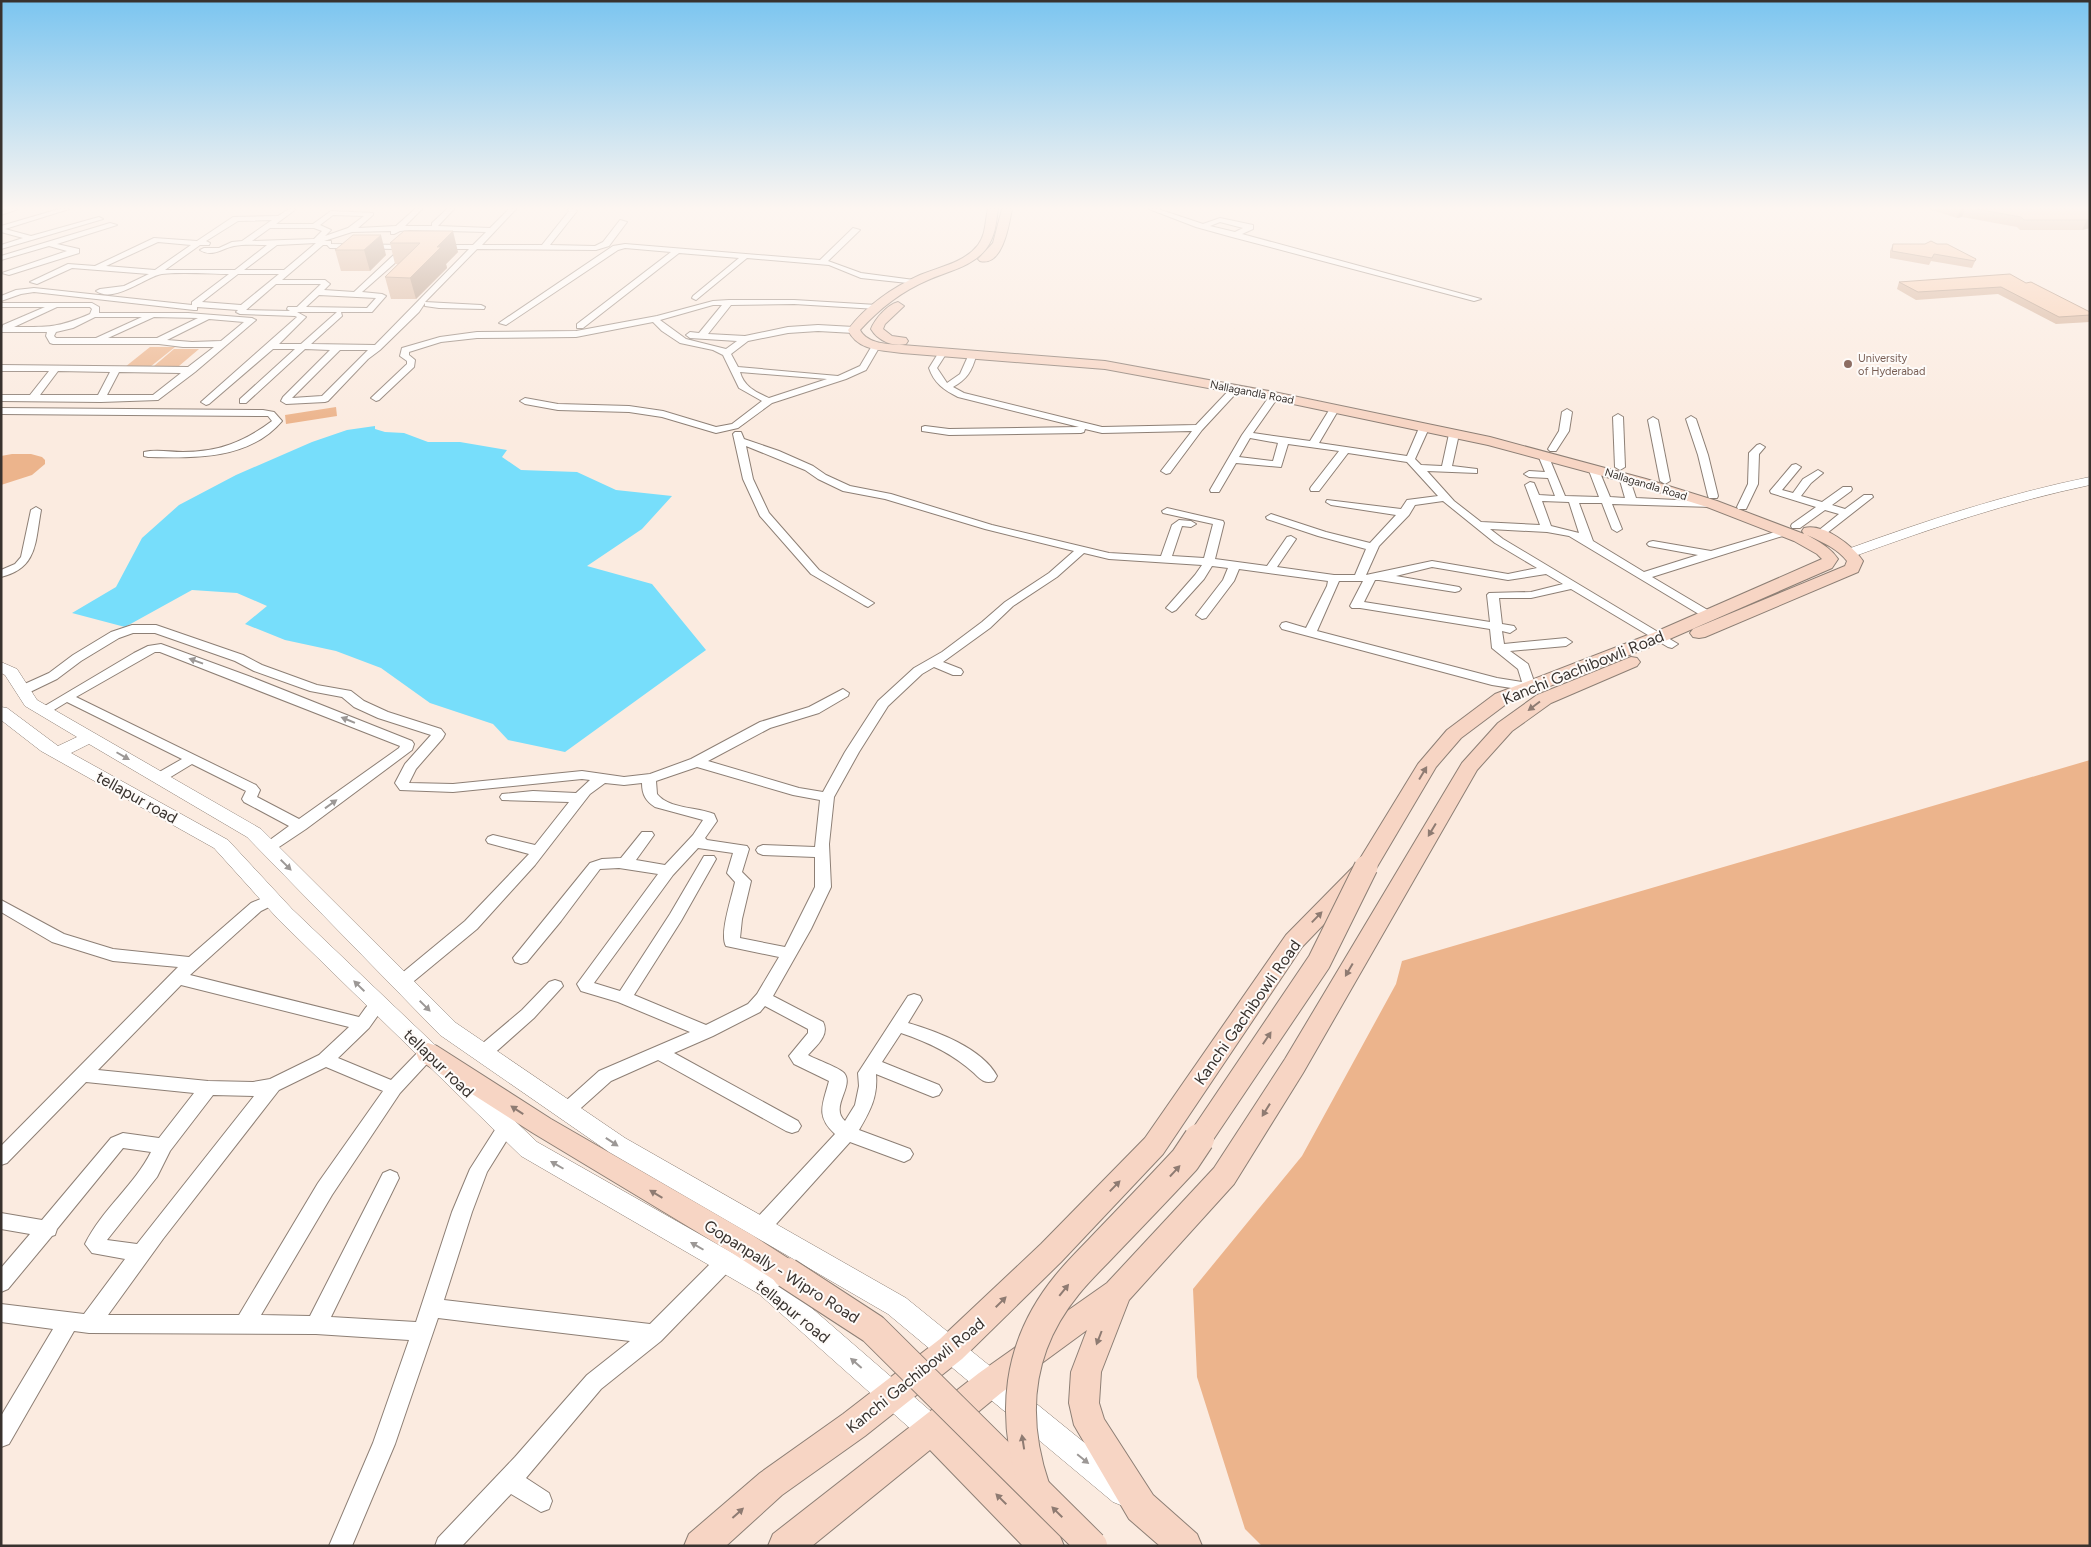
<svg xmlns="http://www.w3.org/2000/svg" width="2091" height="1547" font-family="Figtree,sans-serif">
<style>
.green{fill:#ecb48c}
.water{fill:#77defb}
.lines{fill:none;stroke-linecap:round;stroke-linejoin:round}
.minor-casing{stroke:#8d7f75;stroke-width:2}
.tertiary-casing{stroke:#8d7f75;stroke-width:1}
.secondary-casing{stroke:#8d7f75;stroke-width:2}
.minor{fill:#fff;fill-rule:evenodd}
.tertiary{fill:#fff;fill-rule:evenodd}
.secondary{fill:#f7d5c4;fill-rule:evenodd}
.secondary-bridge-far1-casing{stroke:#8d7f75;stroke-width:25;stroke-linecap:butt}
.secondary-bridge-casing{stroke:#8d7f75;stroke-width:32;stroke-linecap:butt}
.secondary-bridge-far1{stroke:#f7d5c4;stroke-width:23}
.secondary-bridge{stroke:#f7d5c4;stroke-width:30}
.wall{fill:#d5b097}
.shaded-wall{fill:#ae907b}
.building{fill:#f8cdb0;stroke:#ae907b}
.oneway{fill:#9c9896}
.oneway2{fill:#8e7b72}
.education-dot{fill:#8d6e63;stroke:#fefbf9;stroke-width:2}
.labels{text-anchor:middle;stroke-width:4;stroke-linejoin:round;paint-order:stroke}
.far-education-label{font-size:11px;fill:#785e54;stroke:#fefbf9;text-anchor:start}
.far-street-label{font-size:11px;fill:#38322e;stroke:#fefbf9}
.near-street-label{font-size:16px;fill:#38322e;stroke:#fefbf9}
</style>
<rect width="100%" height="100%" fill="#fbebe0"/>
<g class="green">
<polygon points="150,347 175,347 150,367 125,367"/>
<polygon points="174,349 199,349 179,366 154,366"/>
<polygon points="336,407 337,416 286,424 285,415"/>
<polygon points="12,454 31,454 42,457 45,460 45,464 32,475 1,485 1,456"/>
<polygon points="2090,760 2090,1546 1262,1546 1245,1529 1197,1377 1193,1289 1302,1156 1396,984 1402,961"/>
</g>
<polygon class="water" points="375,426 375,429 385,432 404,433 428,442 460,442 507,450 502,457 521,470 577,472 616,490 672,496 642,529 587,566 652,584 706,650 565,752 508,740 493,724 430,703 381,668 336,651 285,640 245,624 267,606 237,593 192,590 125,627 72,613 116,587 142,538 179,505 236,475 312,442 347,430"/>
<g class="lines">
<defs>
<g id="minor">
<polygon points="8,209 18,209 1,215 1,211"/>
<polygon points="59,209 69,209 5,229 31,236 99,217 103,219 1,249 1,245 23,238 1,232 1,226"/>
<path d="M289,209H296L276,224H313L331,211L373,213V215L358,228L396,226L415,209H422L405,226H432V223L447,209H454L438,226L490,228L509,209H516L482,245H542L569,211L568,209H575L577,211L550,245L595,246L603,242L620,220L627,222L609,246L596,250L477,249L425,302L481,305L485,307L484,309L439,308L425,306V303L419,312L380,350L368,359L328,401L325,402L286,404L281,401L283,397L330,350L305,349L246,403H240V399L295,349H273L209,404L206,405L201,402L297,317L295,316L240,314L236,312L238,310L197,307V310H194L34,292L21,294L1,301V296L16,290L34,288L192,305V302L229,274C215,274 168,271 158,275C142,280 113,303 96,291L100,289L124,286L149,274L72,268L37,284L30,282L68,264L95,266L154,238L197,241L233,217L278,216ZM333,215L364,216L348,228L325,236L331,230L320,225ZM272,220L242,241L232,242L219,248H204L200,250C212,258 223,248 234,246C244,244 256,245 267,245L235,270H165L200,245H209L210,243L206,241L238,221ZM270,228H314L322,231L314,239L252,241ZM410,230L486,232L473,245H437V249H469L375,345L311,344L342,316L341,312H372L386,296L382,294L362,292L413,247L409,245L331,244V241H324L352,232L391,231V234H394L400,231ZM158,242L191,245L155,270L106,266ZM316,243L284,270H244L277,245ZM323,245H327L330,248L400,249L354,292L324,290L330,284L325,280H282ZM238,274H279L241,305L202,302ZM276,284H321L297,307H288L287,309L290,311L246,310ZM319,295L376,298L367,308L306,307ZM297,312H337L301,344H279L306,317ZM340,350H368L322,396L292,398Z"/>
<path d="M1149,209H1158L1203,224L1220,218L1253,225V229L1242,234L1481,299L1474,301L1232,237L1196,227ZM1220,222L1243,228L1235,232L1210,226Z"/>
<polygon points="110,223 117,225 57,244 79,249 79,253 9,275 2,273 67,251 49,246 1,260 1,256"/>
<polygon points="853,228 860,230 828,261 861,273 914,280 918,282 917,284 861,278 829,265 747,258 696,300 692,298 693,296 739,258 679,253 583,328 577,328 577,324 671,252 625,248 618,250 506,325 499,323 613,246 625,244 820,260"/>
<path d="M729,300H794L877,305L881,307L877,309L794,304L731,305L708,334L745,336L788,327L818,325L854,327L858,330L854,333L818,331L788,333L748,341L731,354L738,367L838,376L860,366L873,344L880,346L866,370L846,379L772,403L738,428L716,433L662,417L629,412L558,410L525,404L520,401L525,398L558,404L629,406L663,411L716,427L732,424L762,401L739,388L723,355L713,350L680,343L662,331L653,322L576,337L477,338L441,342L409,352V355L415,360L414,367L379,400L376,401L371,398L407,364V361L400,356L402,348L440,337L477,332L576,331L657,316L713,301ZM713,305H722L699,333L690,332L686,335L690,338L737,341L726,349L686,339L660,320ZM740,372L827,379L769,398C756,392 744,387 740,372Z"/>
<path d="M1,303H92L99,307V313H188L252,318L256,320L195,372L158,400L101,402L1,401V395H30L49,371H1V365L188,367L214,347H183L159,344H53L50,343L46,336L47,332H1L3,325L45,307H1ZM57,307H90L92,309L90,314C58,328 48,327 14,327ZM95,317H142L96,338H56L54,336L56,332L73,328ZM154,317L198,318L157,338H108ZM209,319L244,322L221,341L192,342L167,340ZM58,371L110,372L98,395H40ZM119,372L181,373L153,395H107Z"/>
<path d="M942,351L946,354L937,368L947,383L960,374L969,354L976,356C972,371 967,379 953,387L964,393L1102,427L1196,425L1232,387H1238L1240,389L1202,430L1170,473L1166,474L1161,471L1192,431L1102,433L1085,429L1084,432L1081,433L949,435L922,431V427L925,426L949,429L1079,427L958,397C944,390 934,383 929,368L939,352Z"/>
<path d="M1274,393L1279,396L1253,433L1310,441L1331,407L1334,406L1339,409L1319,443L1407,456L1419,428L1424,425L1429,428L1415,459L1421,465L1442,466L1449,434L1454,431L1457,432L1459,434L1452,466L1477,469V473L1427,471L1454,501L1481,522L1540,525L1525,485L1530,482L1534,483L1539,495L1555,496L1548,478L1529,477L1524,474L1529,471L1545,472L1538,455L1543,452L1548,455L1565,496L1599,497L1588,468L1593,465L1598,468L1610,497L1625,498L1619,477L1624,474L1629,477L1636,498L1716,502L1717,504L1716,506L1712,507L1612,504L1622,529L1617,532L1612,529L1602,503H1579L1593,541L1644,572L1698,555L1649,546L1647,544L1649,542L1653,541L1711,551L1785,529L1790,532L1789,534L1652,577L1711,612L1713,615L1711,618L1707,619L1569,536L1547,532L1490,529L1503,539L1678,644L1672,648L1668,647L1571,589L1531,598H1499L1502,624L1514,626L1516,629L1510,633L1502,631L1504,644L1566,638L1572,642L1566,646L1510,651L1528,664L1536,687L1530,691L1492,685L1282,629L1280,626L1282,623L1286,622L1306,628L1327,586L1328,581L1239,569L1234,581L1206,618L1202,619L1196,615L1223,580L1228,568L1212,566L1204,579L1176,610L1172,612L1166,608L1195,575L1202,565L1109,559L1084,553L1057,577L1013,606L990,628L943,662L961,669L963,672L961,675H953L934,667L922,674L888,706L859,752L834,797L829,844L831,887L811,929L773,996L823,1022C830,1035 816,1046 808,1055C817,1060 838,1067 844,1073C855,1086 829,1107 845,1121L855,1105L859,1086L858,1073L908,996L914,994L920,996L922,1000L908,1023C936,1031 982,1048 997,1076L994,1081C985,1084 981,1080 974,1073C953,1054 928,1042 901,1033L882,1062L939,1085L942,1090L939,1095L933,1097L876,1074C878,1097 870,1111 859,1130L910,1149L913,1154L910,1159L904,1162L850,1142L768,1233L761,1235L754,1233L751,1227L754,1221L835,1134C815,1116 823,1104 829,1081L794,1064L789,1056L808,1033V1029L765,1006L760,1012L713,1036L674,1053L798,1121L801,1126L798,1131L792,1133L786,1131L658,1060L611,1081L572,1116L566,1118L560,1116L557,1111L560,1106L599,1071L690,1032L618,1002L581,991L577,984L658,874L619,868L600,869L561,921L527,962L521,964L515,962L513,958L590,863L602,859L621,858L642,832H652L654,835L636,860L665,865L693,835L703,820L655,807C646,801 642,795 642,783L624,785L605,783L590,794L535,865L477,929L408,986L402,988L396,986L394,982L396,978L465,921L529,854L488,843L486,840L488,837L493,835L535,845L569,802L502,800L500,797L502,794L533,791L576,793L590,780L582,779L453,792L400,790L395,783L405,764L431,735L378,718L354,707L342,697L310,691L254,671L235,661L155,633H133L119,638L81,661L57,679L28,693L23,694L17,690L18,687L49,673L73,655L111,632L132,625H156L243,655L262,665L317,685L351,691L364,701L388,712L441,729L445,734L443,738L416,769L409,783L453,784L582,771L624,777L650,774L691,759L760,722L809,707L843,689L849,693L848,696L819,713L770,728L708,761L799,788L823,792L845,752L878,701L914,668L942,652L982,622L1005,602L1049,573L1074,551L985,529L885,499L843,491L818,479L805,470L746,446L753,479L769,513L819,570L874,603L868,607L864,605L811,574L760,516L743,479L733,434L735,432H741L744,439L779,451L813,466L826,475L850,486L891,494L992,525L1109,553L1161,556L1172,525L1179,520L1191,521L1196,524L1191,527L1182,526L1172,556L1204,558L1213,524L1163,513L1162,511L1167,508L1223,521L1224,523L1215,559L1267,566L1287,537L1291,536L1296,539L1277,567L1334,575H1355L1366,549L1318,536L1267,519L1266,517L1271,514L1326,532L1370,543L1396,515L1331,505L1326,502L1327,500L1401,509L1407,500L1438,496L1407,462L1348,453L1319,491H1311L1310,489L1311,487L1339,451L1288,444L1281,467L1236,463L1219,492H1211L1210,490L1242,435L1271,394ZM1250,438L1278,443L1273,461L1239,457ZM1443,501L1495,543L1537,568L1508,574L1432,561L1366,575L1379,546L1409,515L1415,505ZM1542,501L1569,502L1579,533L1551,526ZM1432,567L1508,580L1546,574L1563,584L1531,592L1489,593L1487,595L1490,622L1364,602L1375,580H1379L1455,592L1459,591L1461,589L1459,587L1396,576ZM1339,581H1363L1350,606L1352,608H1360L1490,629L1492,648L1518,669L1522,682L1497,678L1317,631ZM697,767L793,795L820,800L815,847L763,845L758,847L756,850L758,853L763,855L815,857V887L785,947L740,938L742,919L751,881L742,872L749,849L747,846L707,840L705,838L717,821L714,814C697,807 669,809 657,794L656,781ZM698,848L733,853L727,873L735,882C732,897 719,934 726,946L779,957L757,994L748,1004L706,1025L634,995L681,921L716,859L714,856H704L670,914L620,991L594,983L673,875Z"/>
<path d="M1,408L263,410L274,412L282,421C249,460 194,458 148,457L144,456V452C156,449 171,452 183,452C218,452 244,442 272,421L268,416H263L1,414Z"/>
<polygon points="1567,409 1572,412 1569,431 1556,451 1550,451 1548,449 1559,431 1562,412"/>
<polygon points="1618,414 1623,417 1625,467 1620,470 1615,467 1613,417"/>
<polygon points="1691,416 1696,419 1708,455 1718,496 1717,498 1709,498 1708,496 1698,455 1686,419"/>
<polygon points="1653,417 1658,420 1670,481 1665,484 1660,481 1648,420"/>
<polygon points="1760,444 1765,447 1759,454 1758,484 1746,509 1738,509 1737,507 1748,484 1749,453 1757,445"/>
<polygon points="1796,464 1801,467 1782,490 1793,493 1803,479 1818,470 1823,473 1811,483 1801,496 1822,502 1843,487 1851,487 1852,489 1851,491 1832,505 1845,509 1864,495 1872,495 1873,497 1822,537 1814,537 1813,535 1839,514 1825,510 1800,528 1792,528 1791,526 1792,524 1816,507 1771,493 1770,491 1792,465"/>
<path d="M36,507L41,510C35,542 38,568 1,577V570L15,564L21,557L31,510Z"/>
<path d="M161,644L251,677L412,741L414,744L412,750L306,829L273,851H263L261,848L263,845L289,826L244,802L242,799L246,791L192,764L164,781H154L152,778L154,775L182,759L67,702L49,713H39L38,710L134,653L148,646ZM155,652H160L400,746L399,748L299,819L257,797L260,790L256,785L76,697Z"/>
<path d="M272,894L277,895L280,899L277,903L261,911L190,975L359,1017C366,1008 371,996 384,1000L386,1004L369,1028L338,1058L391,1080L422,1048L428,1046L434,1048L437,1053L400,1093L332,1195L261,1315L310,1316L383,1173L390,1170L397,1173L399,1178L331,1317L416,1322L452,1212L470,1169L500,1122L506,1120L512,1122L515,1127L487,1172L472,1212L444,1300L650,1324L718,1256L725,1253L732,1256L735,1262L732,1268L661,1341L601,1389L526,1478L549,1493L552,1501L549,1509L541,1512L511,1494L462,1546H435L438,1538L515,1457L587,1375L630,1341L438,1318L395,1444L352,1546H329L373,1443L409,1340L316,1334L89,1333L74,1331L9,1444L1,1447V1416L53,1329L1,1322V1304L84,1314L125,1259L92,1253L85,1244C102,1209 134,1186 151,1152L123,1148L57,1229L55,1235L52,1236L8,1289L1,1292V1268L30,1234L1,1229V1213L42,1220L111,1138L123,1133L159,1138L194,1093L86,1082L7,1163L1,1165V1146L178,967L113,961L52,942L1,912V900L64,934L113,949L189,957L251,903ZM181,985L349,1027L319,1055L270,1079L253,1082L208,1081L98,1070ZM326,1067L383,1091L318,1183L239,1315H108L163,1239L279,1090ZM213,1095L254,1096L137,1244L107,1240L157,1177L170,1151Z"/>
<polygon points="555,980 561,982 563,986 534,1018 489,1058 483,1060 477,1058 474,1053 477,1048 522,1010 549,982"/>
</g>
<g id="tertiary">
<path d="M2090,477V485C2009,502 1932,528 1855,556H1845L1843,553L1845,550C1925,521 2006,494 2090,477Z"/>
<polygon points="1,662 17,669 37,700 261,829 456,1023 625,1138 906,1298 1133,1482 1137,1492 1133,1502 1123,1506 1113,1502 888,1314 609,1152 440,1035 247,837 89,744 71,753 228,840 292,909 537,1142 777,1278 942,1421 946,1430 942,1439 932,1443 922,1439 759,1294 521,1156 278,919 214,848 41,751 1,720 1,707 7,708 58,746 77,737 25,706 5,675 1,673"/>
</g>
<g id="secondary">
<path d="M988,209H998C996,224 995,237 986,249C972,267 948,271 928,280C902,291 879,309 860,330C867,344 888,344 902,345L1105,361L1274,392L1490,437L1646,479L1717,501L1804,534L1802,531L1804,528C1824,523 1853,546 1863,561L1858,572L1705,637L1699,638L1693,637L1690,633L1693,629L1845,566L1847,561C1837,548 1822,542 1807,535C1819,542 1830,547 1838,559L1832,568L1665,641L1509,702L1461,738L1436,767L1374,872L1302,947L1163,1154L1061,1262L962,1359L865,1436L782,1495L726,1546H684L689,1534L760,1473L843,1414L940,1339L1041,1244L1145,1138L1286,935L1358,862L1418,764L1447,730L1495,694L1653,633L1822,559L1817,554L1794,541L1707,507L1636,485L1488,445L1274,400L1105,369L902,353C881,350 858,351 848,330C865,306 894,287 920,275C939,267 964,263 978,245C986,235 985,221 988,209Z"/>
<path d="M1002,209H1012C1009,224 1003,267 980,261L978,259L980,257L993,243Z"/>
<path d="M898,302L904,306L885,324L883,329L892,336L906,338L908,341L906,344C893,347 878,341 871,329C875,319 887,305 898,302Z"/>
<polygon points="1631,657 1637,658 1640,662 1637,666 1551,703 1512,731 1477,770 1303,1073 1234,1184 1129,1300 1101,1372 1099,1403 1104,1419 1153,1495 1197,1534 1202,1546 1160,1546 1129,1519 1074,1425 1069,1403 1071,1372 1087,1330 1001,1393 955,1431 1059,1534 1064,1546 1023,1546 930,1450 812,1546 768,1546 773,1534 979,1373 1107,1283 1214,1168 1285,1059 1462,763 1498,723 1537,695"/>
<polygon points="428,1043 437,1046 551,1119 752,1235 797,1264 801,1273 797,1282 787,1286 777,1282 732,1253 533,1133 419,1060 416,1053 419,1046"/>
</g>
</defs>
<use href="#minor" class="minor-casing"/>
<use href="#tertiary" class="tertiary-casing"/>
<use href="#secondary" class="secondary-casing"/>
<use href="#minor" class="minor"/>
<use href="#tertiary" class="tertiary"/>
<use href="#secondary" class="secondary"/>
<defs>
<polyline id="secondary-bridge-far1" points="1199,1140 1319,962 1366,867"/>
<g id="secondary-bridge">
<polyline points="787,1273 873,1329 1092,1546"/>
<path d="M1035,1489C1010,1416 1017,1346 1067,1285C1079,1270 1093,1257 1106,1243C1133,1215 1159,1188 1185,1160L1199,1139"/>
</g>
</defs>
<use href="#secondary-bridge-far1" class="secondary-bridge-far1-casing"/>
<use href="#secondary-bridge" class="secondary-bridge-casing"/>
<use href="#secondary-bridge-far1" class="secondary-bridge-far1"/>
<use href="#secondary-bridge" class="secondary-bridge"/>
</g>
<g class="wall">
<polygon points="1929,209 2090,209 2090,228 2082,230 2020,230 2017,227 1962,217 1957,218"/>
<polygon points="404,231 458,252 446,264 447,268 416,299 391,299 385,277 398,264 395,264 390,243"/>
<polygon points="353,235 386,255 370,271 341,271 335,250"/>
<polygon points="1893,244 1937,244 1976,259 1972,268 1931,261 1929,265 1890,258 1890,251"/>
<polygon points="1899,282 2026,283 2090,312 2090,322 2056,324 1998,294 1916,300 1897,289"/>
</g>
<g class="shaded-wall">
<polygon points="1961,209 1965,209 1962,217 1957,218"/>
<polygon points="2090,219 2090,228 2082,230 2087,220"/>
<polygon points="453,231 458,252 446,264 447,268 416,299 410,278 437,247"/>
<polygon points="381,235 386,255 370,271 364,250"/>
</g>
<g class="building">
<polygon points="1976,209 2090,209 2090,219 2087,220 2024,220 2021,217"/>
<polygon points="404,231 453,231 437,247 441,247 410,278 385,277 420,243 390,243"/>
<polygon points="353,235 381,235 364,250 335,250"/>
<polygon points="1931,241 1937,244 1947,244 1976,259 1975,261 1934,254 1932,258 1892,251 1893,244 1925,244"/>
<polygon points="2010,274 2026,283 2031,282 2090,312 2090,315 2059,317 2001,287 1918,292 1899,282"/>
</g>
<defs><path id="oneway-solid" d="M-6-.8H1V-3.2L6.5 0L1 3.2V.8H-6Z" transform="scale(1.25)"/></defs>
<g class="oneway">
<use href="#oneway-solid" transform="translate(196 661) rotate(-160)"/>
<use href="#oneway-solid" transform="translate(348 720) rotate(-158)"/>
<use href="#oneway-solid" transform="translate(123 756) rotate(30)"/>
<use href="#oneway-solid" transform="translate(331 804) rotate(-36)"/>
<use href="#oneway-solid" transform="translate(286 865) rotate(45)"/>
<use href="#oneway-solid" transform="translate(359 986) rotate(-136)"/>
<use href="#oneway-solid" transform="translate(425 1006) rotate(45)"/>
<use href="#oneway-solid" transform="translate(612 1142) rotate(34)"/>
<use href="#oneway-solid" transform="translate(557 1165) rotate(-150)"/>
<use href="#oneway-solid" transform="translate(697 1246) rotate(-150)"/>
<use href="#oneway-solid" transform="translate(856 1363) rotate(-139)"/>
<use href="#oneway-solid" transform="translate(1083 1459) rotate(39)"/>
</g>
<g class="oneway2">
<use href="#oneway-solid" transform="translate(1534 706) rotate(143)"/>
<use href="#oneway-solid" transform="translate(1423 773) rotate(-59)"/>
<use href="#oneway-solid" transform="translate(1432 830) rotate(121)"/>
<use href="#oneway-solid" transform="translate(1317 917) rotate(-46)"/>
<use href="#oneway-solid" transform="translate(1349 970) rotate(120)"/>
<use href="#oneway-solid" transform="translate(1267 1038) rotate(-56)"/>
<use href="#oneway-solid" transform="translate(517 1110) rotate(-147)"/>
<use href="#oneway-solid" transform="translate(1266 1110) rotate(122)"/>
<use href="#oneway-solid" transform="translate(1175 1171) rotate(-47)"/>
<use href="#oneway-solid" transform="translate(1115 1186) rotate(-46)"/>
<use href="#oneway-solid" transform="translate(656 1194) rotate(-149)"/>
<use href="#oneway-solid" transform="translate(1064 1290) rotate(-51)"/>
<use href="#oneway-solid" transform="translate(1001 1302) rotate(-45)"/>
<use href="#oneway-solid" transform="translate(1099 1338) rotate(111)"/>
<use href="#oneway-solid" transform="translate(1023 1442) rotate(-99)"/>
<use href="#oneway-solid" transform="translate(1001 1499) rotate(-135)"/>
<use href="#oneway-solid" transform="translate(1057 1512) rotate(-135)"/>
<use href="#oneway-solid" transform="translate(738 1513) rotate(-42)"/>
</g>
<linearGradient id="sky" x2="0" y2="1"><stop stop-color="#7bc5f0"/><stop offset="0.49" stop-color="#fdf6f1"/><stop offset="1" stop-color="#fdf6f1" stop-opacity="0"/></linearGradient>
<rect width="2091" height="425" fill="url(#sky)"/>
<circle class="education-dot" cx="1848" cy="364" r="5"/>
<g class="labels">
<g class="far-education-label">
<text x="1858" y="362">University<tspan x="1858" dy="13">of Hyderabad</tspan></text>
</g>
<g class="far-street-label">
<text transform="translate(1252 392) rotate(11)" y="4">Nallagandla Road</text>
<text transform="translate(1646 484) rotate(17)" y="4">Nallagandla Road</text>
</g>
<g class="near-street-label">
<text transform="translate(1583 667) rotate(-22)" y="6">Kanchi Gachibowli Road</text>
<text transform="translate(137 797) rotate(29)" y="6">tellapur road</text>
<text transform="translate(1247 1012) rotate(-55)" y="6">Kanchi Gachibowli Road</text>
<text transform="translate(439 1063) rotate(44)" y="6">tellapur road</text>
<text transform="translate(782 1271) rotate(32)" y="6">Gopanpally - Wipro Road</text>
<text transform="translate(793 1311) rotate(39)" y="6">tellapur road</text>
<text transform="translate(915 1375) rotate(-39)" y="6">Kanchi Gachibowli Road</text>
</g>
</g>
<rect width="2091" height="1547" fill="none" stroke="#38322e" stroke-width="5"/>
</svg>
